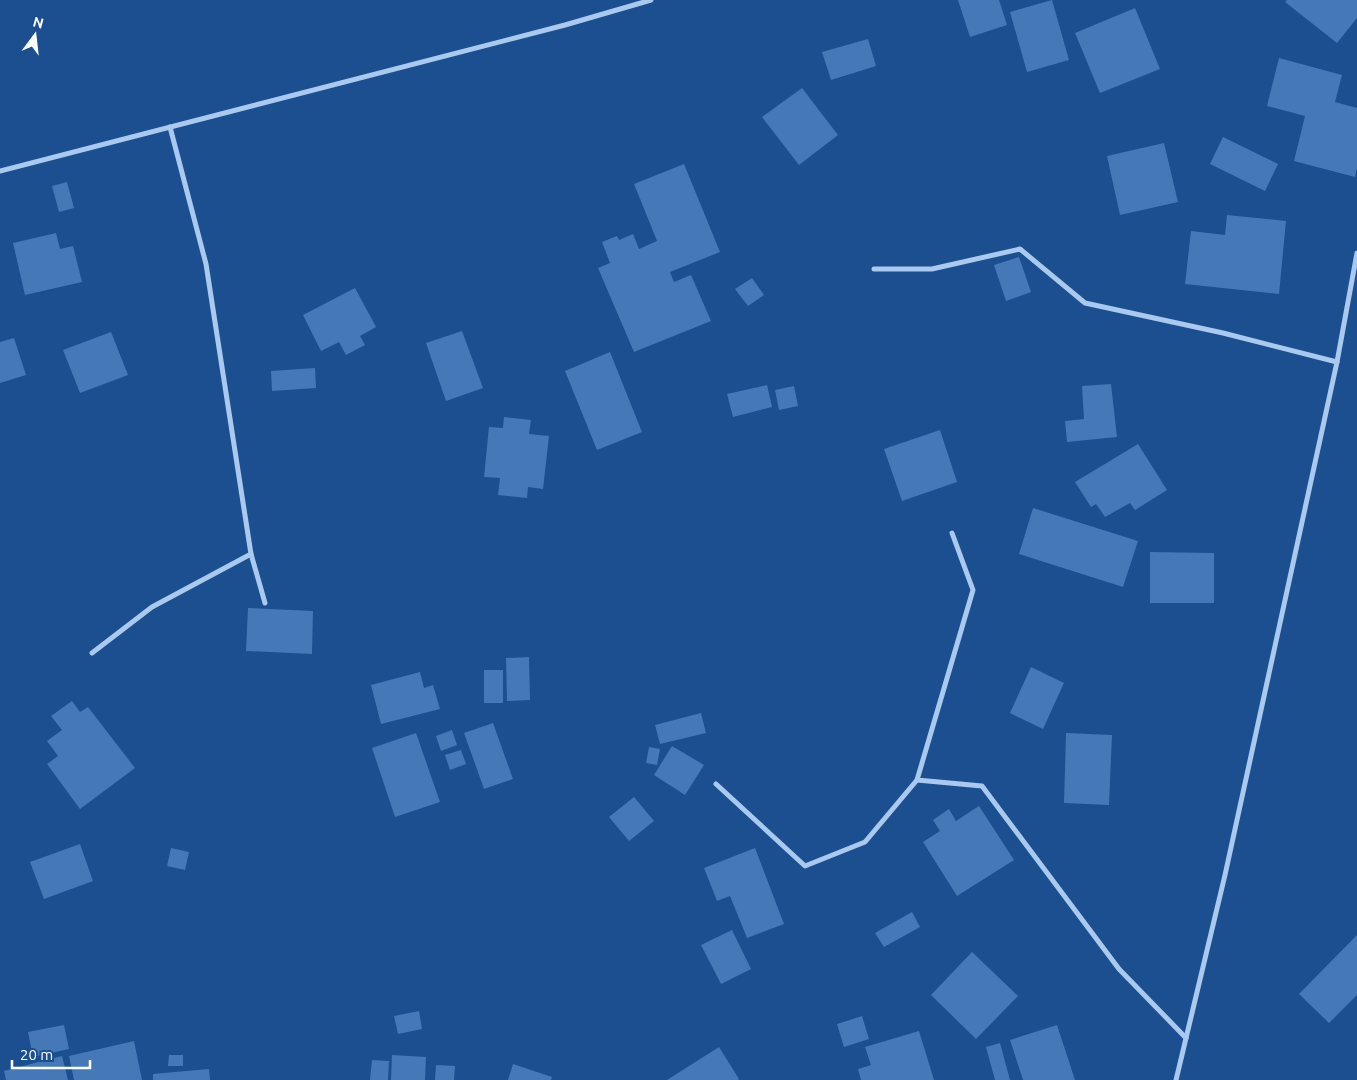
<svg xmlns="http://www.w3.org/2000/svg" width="1357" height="1080" font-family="Ubuntu,sans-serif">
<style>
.building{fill:#4478b7}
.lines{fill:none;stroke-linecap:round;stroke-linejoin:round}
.street{stroke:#a9c9ee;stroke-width:5}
</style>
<rect width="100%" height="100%" fill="#1b4f8f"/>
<g class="building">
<polygon points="958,0 999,0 1007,25 970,37"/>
<polygon points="1052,0 1069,60 1027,72 1010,12"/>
<polygon points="1287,0 1357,0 1357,18 1337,43 1285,2"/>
<polygon points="1135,8 1160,69 1100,93 1075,33"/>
<polygon points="868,39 876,66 831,80 822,52"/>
<polygon points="1279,58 1342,75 1335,102 1357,108 1357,168 1355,177 1294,161 1305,116 1267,106"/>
<polygon points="802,88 838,135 799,165 762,117"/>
<polygon points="1223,137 1278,164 1265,191 1210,164"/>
<polygon points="1164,143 1178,202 1120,215 1107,156"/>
<polygon points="684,164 720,252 670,272 674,282 691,275 711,321 634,352 598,268 610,263 602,242 617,236 619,240 633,234 639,249 657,241 634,184"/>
<polygon points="67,182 74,208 59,212 52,186"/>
<polygon points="1227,215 1286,221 1279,294 1185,284 1191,231 1225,235"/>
<polygon points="56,233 60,249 73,246 82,282 25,295 13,243"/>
<polygon points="1019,257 1031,292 1006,301 994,265"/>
<polygon points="752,278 764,295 748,306 735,289"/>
<polygon points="355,288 376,327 360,336 365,345 346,355 339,342 321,351 303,315"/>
<polygon points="462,331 483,388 446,401 426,343"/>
<polygon points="111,332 128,375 80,393 63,350"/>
<polygon points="14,338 26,375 0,383 0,342"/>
<polygon points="610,352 642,432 597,450 565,371"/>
<polygon points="315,368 316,388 272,391 271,371"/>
<polygon points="1111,384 1117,437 1067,442 1065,421 1084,419 1082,386"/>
<polygon points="767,385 772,407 733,417 727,394"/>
<polygon points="794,386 798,406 779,410 775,390"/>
<polygon points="504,417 531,420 529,434 549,436 543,489 528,487 527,498 498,495 500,478 484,477 489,427 503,428"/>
<polygon points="940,430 957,482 902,501 884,449"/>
<polygon points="1138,444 1167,490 1135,510 1130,503 1105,517 1096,504 1091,507 1075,482"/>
<polygon points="1033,508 1138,541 1123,587 1019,554"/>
<polygon points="1150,552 1214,553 1214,603 1150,603"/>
<polygon points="248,608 313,611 312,654 246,651"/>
<polygon points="529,657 530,700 507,701 506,658"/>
<polygon points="1031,667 1064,683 1043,729 1010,713"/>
<rect x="484" y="670" width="19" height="33"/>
<polygon points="420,672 424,688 433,685 440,709 381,724 371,685"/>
<polygon points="72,701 80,712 88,707 135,768 80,809 47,764 58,756 47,741 62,730 51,716"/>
<polygon points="701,713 706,733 660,744 655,725"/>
<polygon points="493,723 513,779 484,789 464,733"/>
<polygon points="452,730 457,745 441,751 436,736"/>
<polygon points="416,733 440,802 395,817 372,748"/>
<polygon points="1066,733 1112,735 1109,805 1064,803"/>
<polygon points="672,746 704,765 685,795 654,775"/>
<polygon points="649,747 660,749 657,765 646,763"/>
<polygon points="461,750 466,764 450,770 445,755"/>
<polygon points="634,797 654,821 629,841 609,817"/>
<polygon points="979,806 1014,860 957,896 923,842 940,831 933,820 949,809 956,821"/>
<polygon points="80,844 93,881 44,899 30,862"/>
<polygon points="171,848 189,852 185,870 167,866"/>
<polygon points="755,848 784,924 747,938 730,896 717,901 704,868"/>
<polygon points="912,912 920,927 884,947 875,933"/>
<polygon points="732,930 751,969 721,984 701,945"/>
<polygon points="1357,935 1357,995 1329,1023 1299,994"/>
<polygon points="972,952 1018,996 976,1039 931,995"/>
<polygon points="419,1011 422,1029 398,1034 394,1016"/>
<polygon points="862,1016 869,1039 844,1047 837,1024"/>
<polygon points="64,1025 69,1049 33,1057 28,1032"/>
<polygon points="1057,1025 1075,1080 1023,1080 1010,1040"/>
<polygon points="919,1031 934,1080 861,1080 858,1069 871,1065 865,1047"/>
<polygon points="134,1041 142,1080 74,1080 69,1056"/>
<polygon points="1000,1043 1010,1080 995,1080 986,1047"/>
<polygon points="719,1047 739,1079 738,1080 667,1080"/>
<polygon points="169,1055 183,1055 183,1066 168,1066"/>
<polygon points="392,1055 426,1057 425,1080 391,1080"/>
<polygon points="62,1056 68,1080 6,1080 4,1071"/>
<polygon points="372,1060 389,1061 388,1080 370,1080"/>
<polygon points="513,1064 552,1077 551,1080 508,1080"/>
<polygon points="436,1065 455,1066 454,1080 435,1080"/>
<polygon points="209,1069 210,1080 153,1080 153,1074"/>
</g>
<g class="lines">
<g class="street">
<polyline points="170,127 206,264 251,554 265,603"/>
<polyline points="0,171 565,25 651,0"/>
<polyline points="874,269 932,269 1020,249 1085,303 1223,333 1337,362"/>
<polyline points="952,533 973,590 917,780 982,786 1119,969 1186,1038"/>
<polyline points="92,653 152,607 251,554"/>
<polyline points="716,784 805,866 865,842 917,780"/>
<polyline points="1176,1080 1225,875 1337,362 1357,253"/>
</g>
</g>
<g transform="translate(35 35) rotate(15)" stroke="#1b4f8f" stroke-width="4" paint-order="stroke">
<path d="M0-4L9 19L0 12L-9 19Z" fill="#ffffff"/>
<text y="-8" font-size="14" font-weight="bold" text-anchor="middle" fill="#ffffff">N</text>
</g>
<path d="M12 1060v8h78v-8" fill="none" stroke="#ffffff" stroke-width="2.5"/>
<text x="20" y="1060" font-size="15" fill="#ffffff" stroke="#1b4f8f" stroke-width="4" paint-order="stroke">20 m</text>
</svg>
